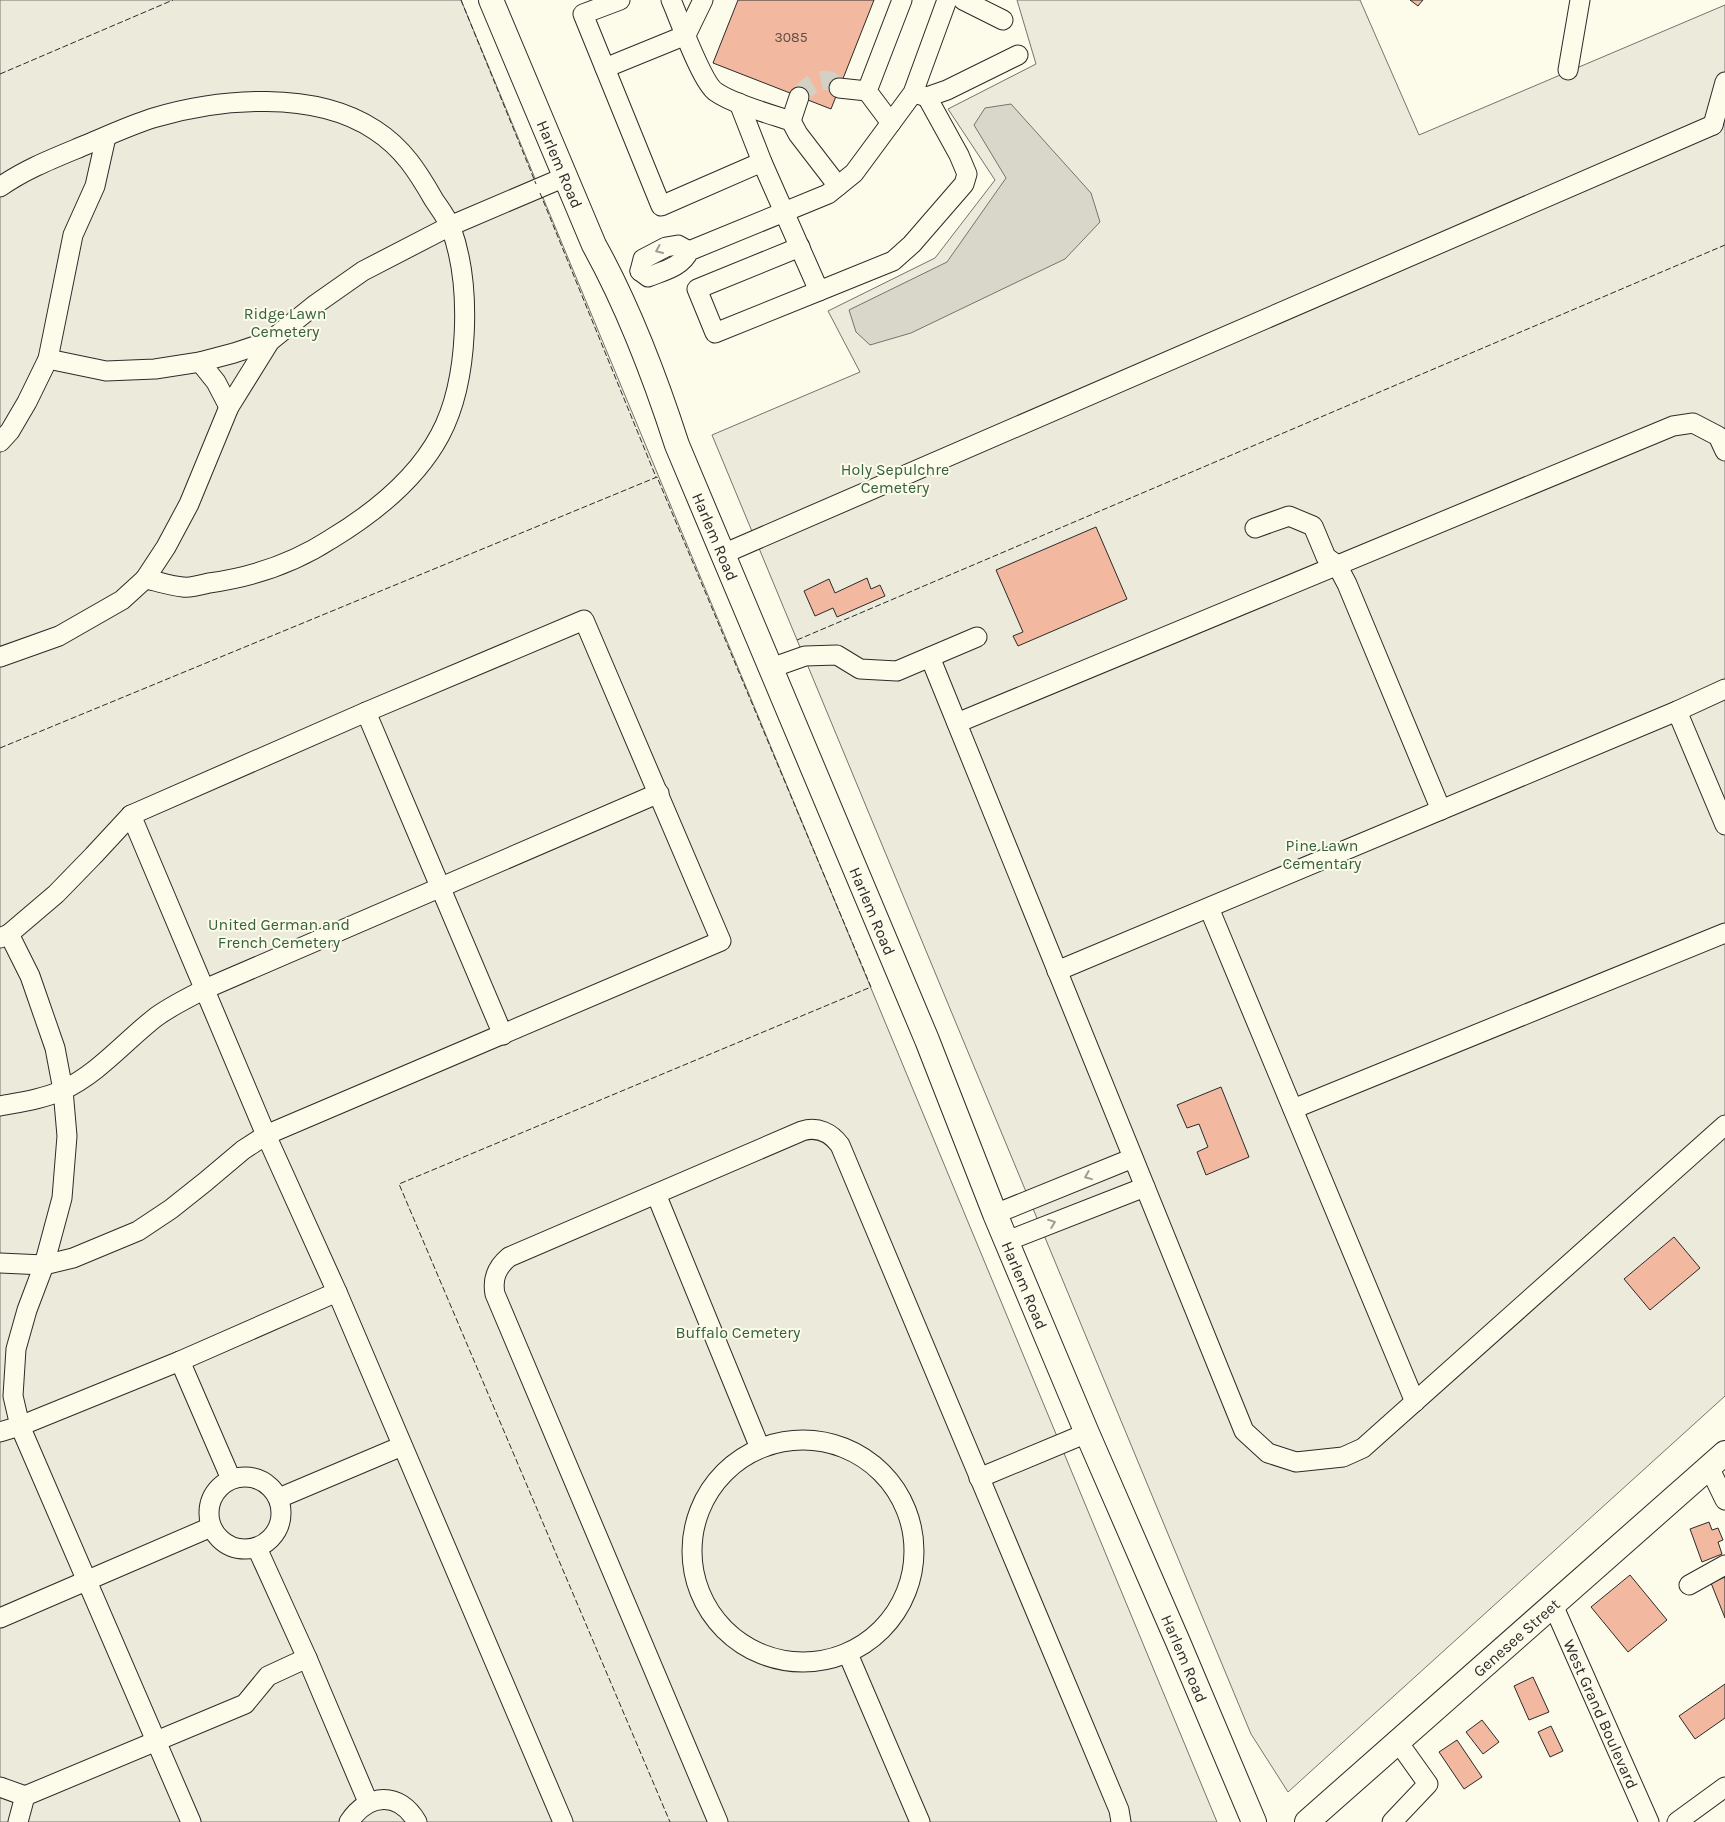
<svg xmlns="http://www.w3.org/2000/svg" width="1725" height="1822" font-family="Karla,sans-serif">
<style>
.green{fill:#ecebdb;stroke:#74746e}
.water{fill:#d8d7c9;stroke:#74746e}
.building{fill:#f2b8a0;stroke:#2b2b2b}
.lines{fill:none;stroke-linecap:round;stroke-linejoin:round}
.minor-tunnel{stroke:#d3d1c4;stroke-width:19;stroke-dasharray:19 9;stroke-linecap:butt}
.minor-casing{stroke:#2b2b2b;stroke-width:21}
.major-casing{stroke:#2b2b2b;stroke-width:26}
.minor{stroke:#fdfbea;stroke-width:19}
.major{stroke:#fdfbea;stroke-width:24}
.fence{stroke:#2b2b2b;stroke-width:1;stroke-dasharray:6 2.5;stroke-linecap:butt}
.oneway{stroke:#9e9d94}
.labels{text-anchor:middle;stroke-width:4;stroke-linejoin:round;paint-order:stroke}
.number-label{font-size:14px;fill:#5d4e48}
.street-label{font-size:16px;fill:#2b2b2b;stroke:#fdfbea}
.park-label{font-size:16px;fill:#34623c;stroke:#fdfbea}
</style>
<rect width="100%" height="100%" fill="#fdfbea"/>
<g class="green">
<polygon points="0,0 461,0 1217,1822 0,1822"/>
<polygon points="1017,0 1360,0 1419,135 1725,5 1725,1396 1288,1792 1251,1734 712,435 860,372 828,311 935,258 995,180 948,109 1036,64"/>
</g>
<polygon class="water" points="1011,104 1091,193 1100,222 1065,259 911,333 870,345 856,332 849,310 947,262 1006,178 974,125 985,108"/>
<g class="building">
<polygon points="738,0 874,0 831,109 713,63"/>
<polygon points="1410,0 1423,0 1418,6"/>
<polygon points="1096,527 1127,599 1018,646 1013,636 1023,632 996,570"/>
<polygon points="867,578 871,589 880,585 885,596 837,617 833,608 815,616 804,591 829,579 835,593"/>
<polygon points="1221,1087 1249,1157 1206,1175 1197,1152 1208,1147 1199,1124 1187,1128 1177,1105"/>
<polygon points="1674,1237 1700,1268 1650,1310 1624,1279"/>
<polygon points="1709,1522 1712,1530 1718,1528 1723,1540 1718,1542 1722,1554 1702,1562 1690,1529"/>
<polygon points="1630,1575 1667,1620 1628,1652 1591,1607"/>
<polygon points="1725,1577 1725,1618 1711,1583"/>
<polygon points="1533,1677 1549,1712 1529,1720 1514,1686"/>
<polygon points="1725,1684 1725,1718 1695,1739 1679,1716"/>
<polygon points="1482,1720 1499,1742 1483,1754 1466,1732"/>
<polygon points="1551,1726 1563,1751 1550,1757 1538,1732"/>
<polygon points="1457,1740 1482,1777 1464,1789 1439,1752"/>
</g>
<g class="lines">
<path class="minor-tunnel" d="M799,97C805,88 818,77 830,81C833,82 836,86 839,88"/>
<defs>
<g id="minor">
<polyline points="620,0 583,14 661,206 762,162 819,291 893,261 912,244 964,184 967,174 959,155 927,97"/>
<path d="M671,0C679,18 702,83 716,92C733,104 770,114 791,121L798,134L838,186"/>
<polyline points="963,0 1003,20"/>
<polyline points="605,68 686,35 703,0"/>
<polyline points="1568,70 1580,0"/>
<polyline points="839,88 867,91"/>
<polyline points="917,94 927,97 947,90 1018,55"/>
<polyline points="739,103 762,162"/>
<polyline points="791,121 799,97"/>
<polyline points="891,123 867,91 902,0"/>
<polyline points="1713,125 1725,82"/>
<path d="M0,187C27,168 57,157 88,144C109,135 131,125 153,118C220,98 315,90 375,130C403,148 418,172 434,200C440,209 447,218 451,228C472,285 469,381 440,435C416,480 374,513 331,539C294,563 253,577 209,583C201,585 191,588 183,587C170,586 157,581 145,579L122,600L59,636L0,657"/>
<polyline points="800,247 697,289 715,333 819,291"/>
<path d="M640,271L648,277C663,271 682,267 689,251L828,194L854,173L913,93L947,0"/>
<polyline points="640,271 643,259 666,247 678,245 689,251"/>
<polyline points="48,359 106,371 155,369 200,362 234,353 270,341 316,304 363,271 450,226 565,177"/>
<polyline points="200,362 216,382 229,407"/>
<polyline points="0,442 10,431 27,402 48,359 73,235 95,186 106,137"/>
<polyline points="1255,528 1289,516 1313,526 1326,557 1337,565 1347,584 1441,810"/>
<polyline points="723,554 1713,125"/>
<polyline points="145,579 166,547 189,504 229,407 270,341"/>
<polyline points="930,657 1244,1431 1268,1453 1296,1462 1343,1457 1363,1448 1725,1125"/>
<polyline points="771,668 805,656 837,655 860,669 897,671 977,637"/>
<polyline points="1677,711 1725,825"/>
<polyline points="366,712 503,1035"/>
<polyline points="957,723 1673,426 1693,423 1718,436 1725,451"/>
<polyline points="131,815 266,1135 337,1292 563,1822"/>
<polyline points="1209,908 1415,1402"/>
<polyline points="9,934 30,976 55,1048 63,1090 67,1136 62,1198 44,1265 27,1310 16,1349 13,1396 20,1426 191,1822"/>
<polyline points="0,938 9,934 56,894 93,856 131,815 366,712 584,620 721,941 266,1135 243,1150 205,1182 171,1209 138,1231 73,1258 44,1265 0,1263"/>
<polyline points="1057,971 1677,711 1725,689"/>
<path d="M0,1106C21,1102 43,1099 63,1090C99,1073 125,1041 156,1017C171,1006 188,998 205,989L659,793"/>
<polyline points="1293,1109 1725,933"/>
<polyline points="656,1194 760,1448"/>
<polyline points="995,1214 1133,1158"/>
<polyline points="1007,1241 1145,1187"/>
<polyline points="180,1361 231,1479"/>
<polyline points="0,1432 20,1426 180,1361 337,1292"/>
<circle cx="803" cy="1551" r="111"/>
<polyline points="1709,1467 1725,1500"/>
<circle cx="245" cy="1513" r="36"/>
<polyline points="979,1478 1087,1433"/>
<polyline points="279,1498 402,1446"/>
<polyline points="257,1548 307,1658 368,1802"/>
<polyline points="1689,1585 1725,1565"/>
<path id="s1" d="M1553,1605L1649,1822"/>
<polyline points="0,1618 211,1527"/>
<polyline points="848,1654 920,1822"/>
<polyline points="0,1787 25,1796"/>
<polyline points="18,1822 25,1796 245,1704 268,1676 307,1658"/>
<path d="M349,1822C368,1793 399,1791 417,1822"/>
<path d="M718,1822L495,1294C492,1278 497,1267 509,1257L802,1131C818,1126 831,1133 840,1145L1119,1810L1121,1822"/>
<polyline points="1392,1822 1428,1784 1398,1742"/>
<polyline points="1677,1822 1725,1787"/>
</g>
<g id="major">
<path id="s2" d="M491,0L594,245C629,308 655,377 677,445L927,1040L995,1214L1087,1433L1178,1642L1254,1822"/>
<path id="s3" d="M1307,1822L1725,1453"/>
</g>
</defs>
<use href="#minor" class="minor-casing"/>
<use href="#major" class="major-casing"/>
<use href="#minor" class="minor"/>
<use href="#major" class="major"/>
<g class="fence">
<polyline points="461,0 536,184"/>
<polyline points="0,74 173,0"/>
<polyline points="540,193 656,477"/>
<polyline points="797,640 1725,245"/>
<polyline points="0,748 657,477 871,987 399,1184 670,1822"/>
</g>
</g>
<defs><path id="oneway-chevron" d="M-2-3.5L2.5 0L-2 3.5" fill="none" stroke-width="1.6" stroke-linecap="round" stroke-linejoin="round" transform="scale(1.25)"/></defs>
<g class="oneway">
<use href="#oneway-chevron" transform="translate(659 250) rotate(156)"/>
<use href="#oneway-chevron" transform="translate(1088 1176) rotate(158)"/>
<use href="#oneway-chevron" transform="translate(1052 1223) rotate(-21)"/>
</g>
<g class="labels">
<g class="number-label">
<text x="791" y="42">3085</text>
</g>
<g class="street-label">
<text dy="6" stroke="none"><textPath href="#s2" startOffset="178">Harlem Road</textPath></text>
<text dy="6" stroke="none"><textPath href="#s2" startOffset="582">Harlem Road</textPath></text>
<text dy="6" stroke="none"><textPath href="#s2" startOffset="988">Harlem Road</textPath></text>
<text dy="6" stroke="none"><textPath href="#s2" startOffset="1392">Harlem Road</textPath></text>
<text dy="6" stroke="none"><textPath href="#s3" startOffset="279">Genesee Street</textPath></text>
<text dy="6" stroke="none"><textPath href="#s2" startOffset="1798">Harlem Road</textPath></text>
<text dy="6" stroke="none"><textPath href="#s1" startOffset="119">West Grand Boulevard</textPath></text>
</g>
<g class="park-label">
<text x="285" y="319">Ridge Lawn<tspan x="285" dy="18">Cemetery</tspan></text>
<text x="895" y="475">Holy Sepulchre<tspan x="895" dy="18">Cemetery</tspan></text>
<text x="1322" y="851">Pine Lawn<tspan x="1322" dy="18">Cementary</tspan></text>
<text x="279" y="930">United German and<tspan x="279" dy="18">French Cemetery</tspan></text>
<text x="738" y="1338">Buffalo Cemetery</text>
</g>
</g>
</svg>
